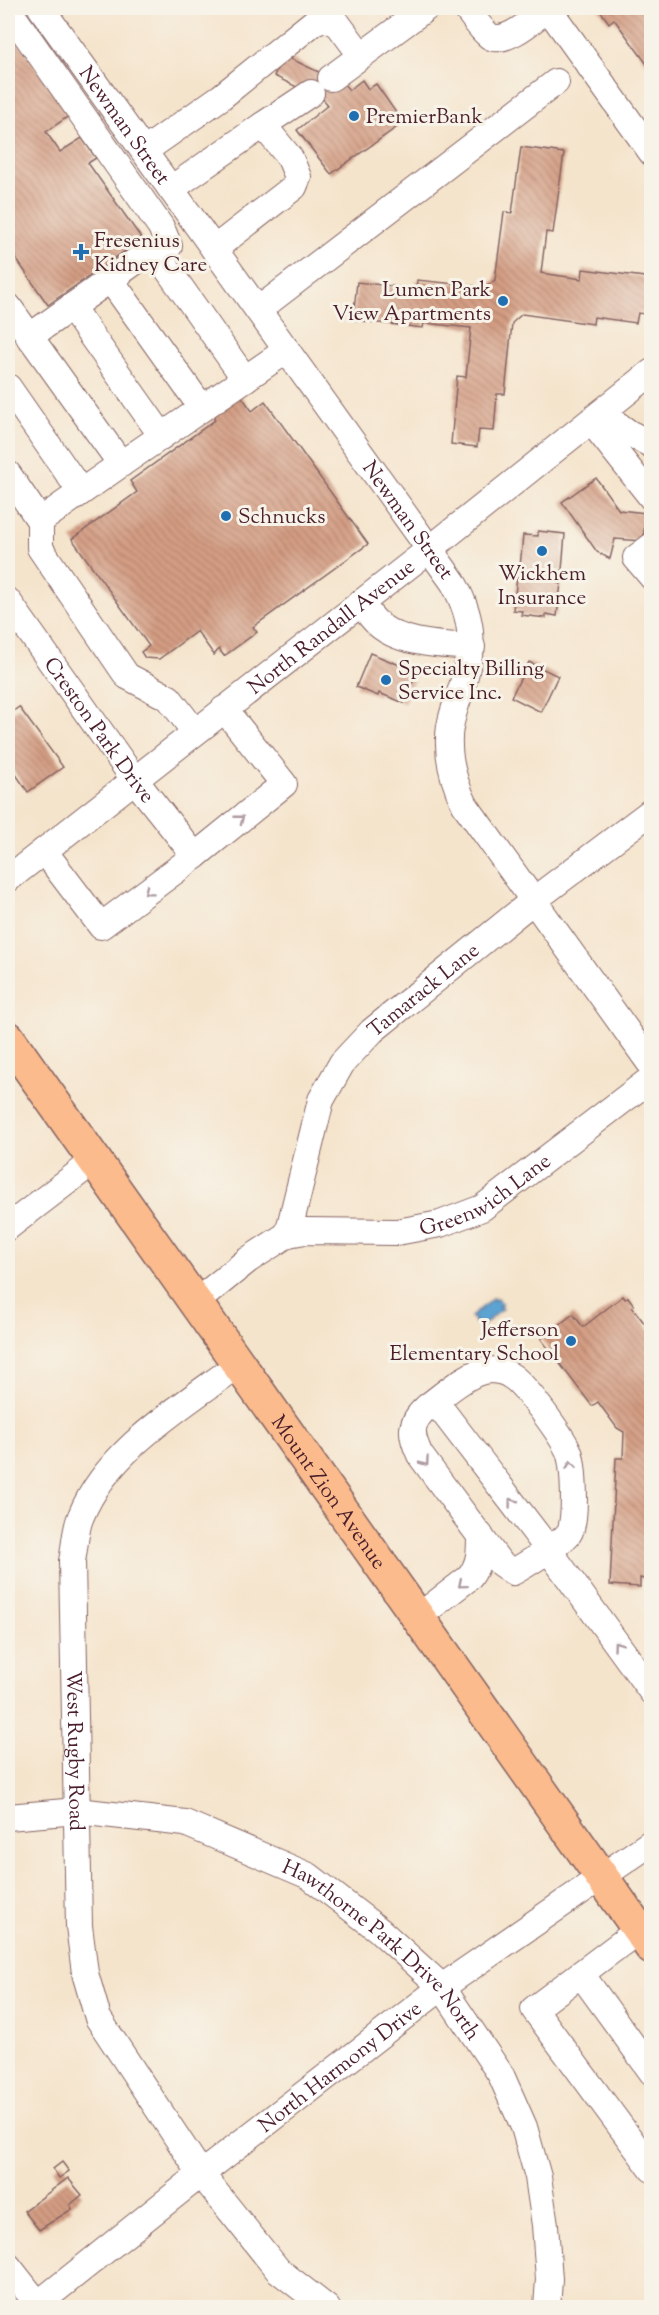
<svg xmlns="http://www.w3.org/2000/svg" width="659" height="2315" font-family="'Sorts Mill Goudy',serif">
<style>
.water{fill:url(#water-ripples);stroke:#53617e;stroke-width:1.5}
.building{fill:url(#building-back-hatch)}
.lines{fill:none;stroke-linecap:round;stroke-linejoin:round}
.minor-casing{stroke:#866463;stroke-width:28}
.major-casing{stroke:#866463;stroke-width:36}
.minor{stroke:#fff;stroke-width:26}
.major{stroke:#fbbb8c;stroke-width:33}
.oneway{stroke:#ae9aa0}
.poi-dot{fill:#1f6fb2;stroke:#f7f3e8;stroke-width:2}
.labels{text-anchor:middle;stroke-width:6;stroke-linejoin:round;paint-order:stroke}
.poi-label{font-size:21px;fill:#4a1f2b;stroke:#f7f3e8;text-anchor:start}
.street-label{font-size:21px;fill:#4a1f2b;stroke:#f7f3e8}
</style>
<defs>
<pattern id="water-ripples" width="26" height="14" patternUnits="userSpaceOnUse" patternTransform="scale(1.5)"><rect width="26" height="14" fill="#5ca3d2"/><path d="M2 4q2-2 4 0t4 0M15 11q2-2 4 0t4 0" fill="none" stroke="#4e84ab"/></pattern>
<pattern id="building-back-hatch" width="6" height="6" patternUnits="userSpaceOnUse" patternTransform="scale(1.5)"><rect width="6" height="6" fill="#d49d83"/><path d="M-1 5l2 2M0 0l6 6M5-1l2 2" fill="none" stroke="#ae7f6b"/></pattern>
</defs>
<rect width="100%" height="100%" fill="#f7f3e8"/>
<filter id="ink" filterUnits="userSpaceOnUse"><feTurbulence type="fractalNoise" baseFrequency=".0167" numOctaves="2"/><feDisplacementMap in="SourceGraphic" scale="12" xChannelSelector="R" yChannelSelector="G"/><feConvolveMatrix kernelMatrix="1 2 1 2 8 2 1 2 1" color-interpolation-filters="sRGB"/></filter>
<filter id="wash" filterUnits="userSpaceOnUse"><feTurbulence type="fractalNoise" baseFrequency=".008" numOctaves="4" result="noise"/><feDisplacementMap in="SourceGraphic" scale="24" xChannelSelector="R" yChannelSelector="G"/><feGaussianBlur stdDeviation="1.35" result="paint"/><feColorMatrix in="noise" values="0 0 0 0 0 0 0 0 0 0 0 0 0 0 0 0 0 1.4 0 .05"/><feComposite in="paint" operator="in"/></filter>
<g filter="url(#wash)">
<rect width="100%" height="100%" fill="#f5e4cc"/>
<polygon class="water" points="493,1298 495,1300 498,1298 502,1304 499,1306 502,1309 480,1328 471,1317"/>
<g id="blocks">
<g class="building">
<polygon points="598,8 652,8 652,71 614,19 609,23"/>
<polygon points="8,27 70,115 46,132 60,152 82,138 96,158 88,163 142,239 48,305 8,247"/>
<polygon points="283,55 344,84 349,90 362,80 368,89 376,84 397,114 391,119 397,127 331,174 297,130 328,105 324,100 274,76"/>
<polygon points="521,147 564,153 553,233 546,232 541,273 582,279 583,269 652,278 652,315 638,313 636,323 594,317 593,324 522,314 512,323 505,394 497,394 494,431 479,430 477,447 451,444 457,376 466,377 471,328 424,323 423,328 353,320 357,282 416,289 417,280 486,287 495,280 504,212 512,213"/>
<polygon points="240,394 252,411 265,401 368,544 253,627 257,632 224,656 219,649 214,655 197,631 159,659 145,658 141,652 149,646 72,539 137,492 130,481 215,420 211,415"/>
<polygon points="596,478 619,510 646,513 643,541 615,539 610,559 597,552 562,502"/>
<polygon points="538,531 565,534 562,570 559,571 557,583 561,583 557,616 546,614 546,618 521,615 522,611 513,610 517,578 521,578 523,567 520,567 523,535 538,536"/>
<polygon points="370,653 417,672 404,703 379,693 378,696 356,687"/>
<polygon points="529,662 558,676 541,712 511,697"/>
<polygon points="19,707 63,767 28,792 8,763 8,715"/>
<polygon points="623,1296 625,1299 628,1297 634,1305 632,1307 652,1333 652,1347 647,1350 652,1356 652,1581 640,1578 640,1587 610,1585 616,1458 623,1458 624,1432 617,1428 598,1402 592,1406 541,1339 573,1314 583,1327"/>
<polygon points="62,2162 69,2171 59,2178 53,2169"/>
<polygon points="68,2178 82,2195 70,2205 72,2209 39,2230 24,2211"/>
</g>
</g>
</g>
<g filter="url(#ink)">
<use href="#blocks" fill-opacity="0" stroke="#866463" stroke-width="1.5"/>
<g class="lines">
<defs>
<g id="minor">
<path id="s1" d="M41,8L453,582C476,623 474,649 460,693C455,707 449,723 449,738C448,762 454,783 465,805L652,1066"/>
<path d="M466,8C472,16 479,27 487,34C502,49 535,18 548,8"/>
<polyline points="548,8 652,153"/>
<path d="M8,9L161,227L169,246C163,259 155,257 143,256L29,337"/>
<polyline points="331,78 426,8"/>
<polyline points="263,125 311,93"/>
<polyline points="144,151 221,97 314,22 324,18 338,24 361,55"/>
<polyline points="171,189 263,125 290,158 298,177 294,187 214,249"/>
<polyline points="159,257 245,379"/>
<polyline points="110,279 202,408"/>
<polyline points="8,306 121,464 40,521 8,474"/>
<polyline points="71,307 162,436"/>
<polyline points="258,310 556,82"/>
<polyline points="8,387 81,492"/>
<polyline points="601,413 629,433 652,445"/>
<polyline points="591,421 652,498"/>
<polyline points="121,464 287,350"/>
<polyline points="40,521 40,548 127,676 169,698 195,732"/>
<polyline points="652,546 636,558 652,577"/>
<path id="s2" d="M8,601L134,779L195,856"/>
<path d="M360,603C365,609 370,616 376,622C397,644 443,645 472,647"/>
<polyline points="44,851 101,926 195,856 284,784 224,709"/>
<path id="s3" d="M8,879L430,549L652,372"/>
<polyline points="8,1227 94,1161"/>
<path id="s4" d="M288,1234L321,1100L342,1063L372,1031L534,900L652,811"/>
<path id="s5" d="M196,1302L248,1260L288,1234L305,1231L397,1232L440,1224L482,1208L652,1078"/>
<path id="s6" d="M239,1364C183,1406 108,1449 81,1516C75,1529 75,1547 72,1561L79,1926L85,1973L98,2018L201,2174L278,2270L327,2308"/>
<path d="M427,1407C443,1395 470,1371 489,1370C496,1370 506,1372 511,1376C524,1383 563,1437 569,1452C574,1466 577,1521 569,1533C563,1542 524,1566 513,1572L500,1563L420,1455C410,1434 409,1423 427,1407L439,1408L444,1413L548,1549L652,1692"/>
<path d="M418,1617L470,1577C480,1563 480,1552 480,1535"/>
<path id="s7" d="M8,1817L77,1811L185,1823L309,1876L379,1930L442,1987L501,2075L524,2127L538,2177L545,2225L549,2279L547,2308"/>
<polyline points="639,1930 534,2009 652,2169"/>
<polyline points="581,1974 652,2072"/>
<polyline points="8,2266 41,2308"/>
<path id="s8" d="M38,2304L201,2174L442,1987L652,1842"/>
</g>
<g id="major">
<path id="s9" d="M8,1038L652,1948"/>
</g>
</defs>
<use href="#minor" class="minor-casing"/>
<use href="#major" class="major-casing"/>
<use href="#minor" class="minor"/>
<use href="#major" class="major"/>
</g>
<defs><path id="oneway-chevron" d="M-2-3.5L2.5 0L-2 3.5" fill="none" stroke-width="1.6" stroke-linecap="round" stroke-linejoin="round" transform="scale(1.5)"/></defs>
<g class="oneway">
<use href="#oneway-chevron" transform="translate(240 819) rotate(-38)"/>
<use href="#oneway-chevron" transform="translate(148 891) rotate(143)"/>
<use href="#oneway-chevron" transform="translate(425 1462) rotate(55)"/>
<use href="#oneway-chevron" transform="translate(571 1465) rotate(-97)"/>
<use href="#oneway-chevron" transform="translate(512 1502) rotate(-127)"/>
<use href="#oneway-chevron" transform="translate(462 1584) rotate(140)"/>
<use href="#oneway-chevron" transform="translate(617 1645) rotate(-126)"/>
</g>
</g>
<g class="poi-dot">
<circle cx="354" cy="116" r="6"/>
<path d="M78 243h6v6h6v6h-6v6h-6v-6h-6v-6h6z"/>
<circle cx="503" cy="301" r="6"/>
<circle cx="226" cy="516" r="6"/>
<circle cx="542" cy="551" r="6"/>
<circle cx="386" cy="680" r="6"/>
<circle cx="571" cy="1341" r="6"/>
</g>
<g class="labels">
<g class="poi-label">
<text x="366" y="123">PremierBank</text>
<text x="94" y="247">Fresenius<tspan x="94" dy="24">Kidney Care</tspan></text>
<text x="491" y="296" text-anchor="end">Lumen Park<tspan x="491" dy="24">View Apartments</tspan></text>
<text x="238" y="523">Schnucks</text>
<text x="542" y="580" text-anchor="middle">Wickhem<tspan x="542" dy="24">Insurance</tspan></text>
<text x="398" y="675">Specialty Billing<tspan x="398" dy="24">Service Inc.</tspan></text>
<text x="559" y="1336" text-anchor="end">Jefferson<tspan x="559" dy="24">Elementary School</tspan></text>
</g>
<g class="street-label">
<text dy="7" stroke="none"><textPath href="#s1" startOffset="144">Newman Street</textPath></text>
<text dy="7" stroke="none"><textPath href="#s1" startOffset="630">Newman Street</textPath></text>
<text dy="7" stroke="none"><textPath href="#s3" startOffset="410">North Randall Avenue</textPath></text>
<text dy="7" stroke="none"><textPath href="#s2" startOffset="158">Creston Park Drive</textPath></text>
<text dy="7" stroke="none"><textPath href="#s4" startOffset="290">Tamarack Lane</textPath></text>
<text dy="7" stroke="none"><textPath href="#s5" startOffset="321">Greenwich Lane</textPath></text>
<text dy="7" stroke="none"><textPath href="#s9" startOffset="556">Mount Zion Avenue</textPath></text>
<text dy="7" stroke="none"><textPath href="#s6" startOffset="458">West Rugby Road</textPath></text>
<text dy="7" stroke="none"><textPath href="#s7" startOffset="416">Hawthorne Park Drive North</textPath></text>
<text dy="7" stroke="none"><textPath href="#s8" startOffset="384">North Harmony Drive</textPath></text>
</g>
</g>
<rect width="659" height="2315" fill="none" stroke="#f7f3e8" stroke-width="30"/>
</svg>
